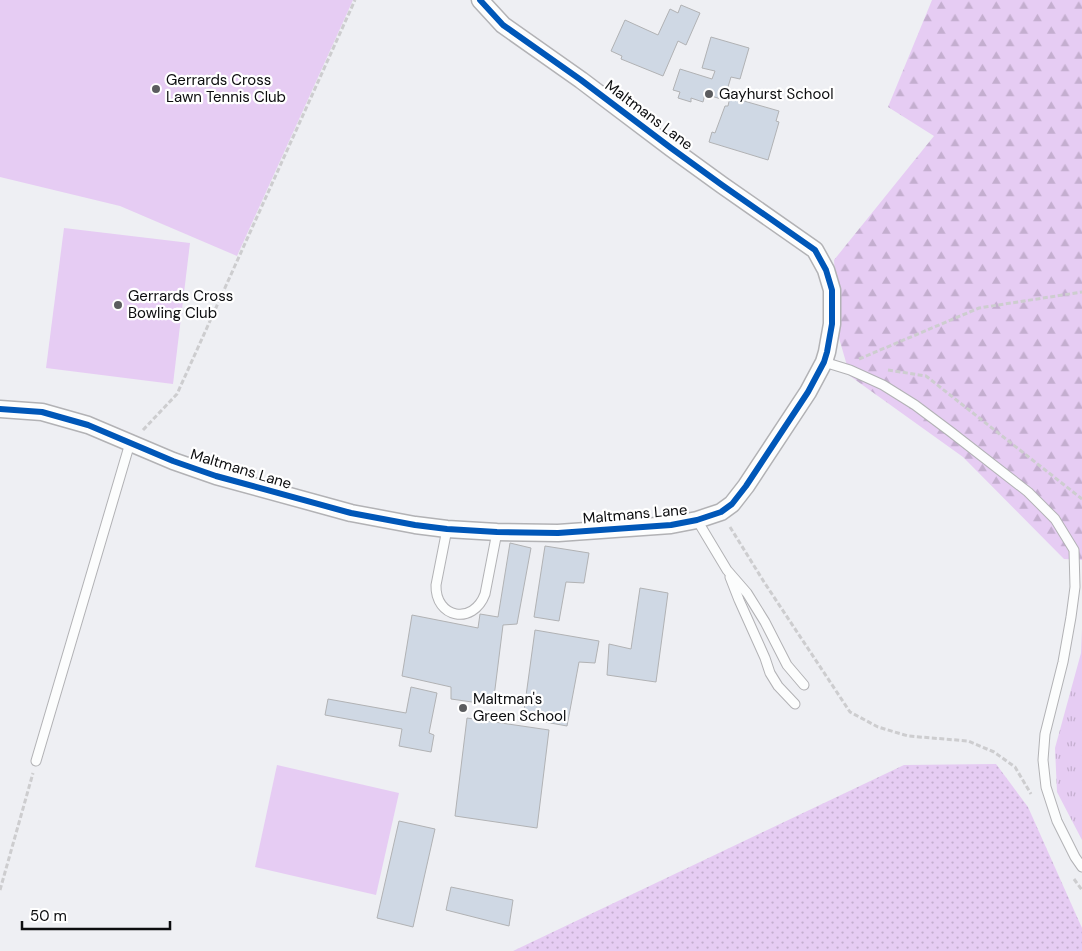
<svg xmlns="http://www.w3.org/2000/svg" width="1082" height="951" font-family="'DM Sans',sans-serif">
<style>
.grass{fill:url(#grass-tufts)}
.forest{fill:url(#forest-firs)}
.park{fill:url(#park-dots)}
.pitch{fill:#e6ccf3}
.building{fill:#cfd8e4;stroke:#b1b2b4}
.lines{fill:none;stroke-linecap:round;stroke-linejoin:round}
.lane-casing{stroke:#b2b2b5;stroke-width:11}
.street-casing{stroke:#b2b2b5;stroke-width:19}
.path{stroke:#cdcdcf;stroke-width:3;stroke-dasharray:5 2.5;stroke-linecap:butt}
.lane{stroke:#fcfdfd;stroke-width:9}
.street{stroke:#fcfdfd;stroke-width:16}
.cycleway-casing{stroke:#fff;stroke-width:9}
.cycleway{stroke:#0057b8;stroke-width:6}
.poi-dot{fill:#5b5c5f;stroke:#fff;stroke-width:2}
.labels{text-anchor:middle;stroke-width:4.5;stroke-linejoin:round;paint-order:stroke}
.poi-label{font-size:15px;fill:#0c0d0f;stroke:#fff;text-anchor:start}
.street-label{font-size:15px;fill:#0c0d0f;stroke:#fff}
</style>
<defs>
<pattern id="grass-tufts" width="24" height="20" patternUnits="userSpaceOnUse" patternTransform="scale(1.25)"><rect width="24" height="20" fill="#e6ccf3"/><path d="M3 7l-1-3M5 7V3M7 7l1-3M15 17l-1-3M17 17v-4M19 17l1-3" fill="none" stroke="#c4aecf"/></pattern>
<pattern id="forest-firs" width="22" height="20" patternUnits="userSpaceOnUse" patternTransform="scale(1.25)"><rect width="22" height="20" fill="#e6ccf3"/><path d="M5 1l3.5 6h-7zM16 11l3.5 6h-7z" fill="#c4aecf"/></pattern>
<pattern id="park-dots" width="8" height="8" patternUnits="userSpaceOnUse" patternTransform="scale(1.25)"><rect width="8" height="8" fill="#e6ccf3"/><path d="M2 2h.1M6 6h.1" fill="none" stroke="#c4aecf" stroke-width="1.8" stroke-linecap="round"/></pattern>
</defs>
<rect width="100%" height="100%" fill="#eeeff3"/>
<polygon class="grass" points="1082,629 1082,840 1057,792 1055,748 1081,653"/>
<polygon class="forest" points="932,0 1082,0 1082,560 1064,559 963,457 850,376 839,338 834,260 934,136 888,107"/>
<polygon class="park" points="996,764 1028,807 1082,928 1082,951 513,951 904,765"/>
<g class="pitch">
<polygon points="0,0 353,0 237,256 120,206 0,177"/>
<polygon points="64,228 190,243 173,384 46,368"/>
<polygon points="277,765 399,793 376,895 255,867"/>
</g>
<g class="building">
<polygon points="681,5 700,13 686,45 678,41 663,76 621,59 622,56 611,51 625,20 658,35 670,9 678,13"/>
<polygon points="711,37 749,48 740,79 731,77 724,100 705,94 703,102 691,98 691,102 678,98 680,92 673,90 680,69 712,79 715,71 702,68"/>
<polygon points="730,97 779,111 776,121 779,122 768,160 709,142 712,132 715,133 725,106 728,106"/>
<polygon points="510,543 531,548 517,624 503,625 493,705 451,699 451,687 402,676 412,615 478,628 480,614 498,617"/>
<polygon points="545,546 589,553 584,583 566,582 559,621 534,617"/>
<polygon points="640,588 668,593 656,682 607,675 609,644 631,649"/>
<polygon points="535,630 599,641 595,663 579,662 567,726 523,718"/>
<polygon points="411,687 437,693 429,733 434,735 431,752 399,746 402,729 325,715 328,699 406,713"/>
<polygon points="467,718 549,730 537,828 455,816"/>
<polygon points="399,821 435,829 413,927 377,918"/>
<polygon points="451,887 513,900 509,926 446,910"/>
</g>
<g class="lines">
<defs>
<g id="lane">
<polyline points="824,362 850,370 883,385 915,405 951,432 1028,492 1055,519 1074,550 1075,587 1071,617 1063,662 1045,734 1043,760 1046,787 1057,821 1075,857 1082,867"/>
<polyline points="697,520 727,570 747,593 765,622 787,665 804,685"/>
<path d="M447,529L436,585C435,618 473,626 485,594L497,532"/>
<polyline points="730,577 739,600 765,658 770,673 778,686 795,704"/>
<polyline points="36,761 130,443"/>
</g>
<polyline id="street" points="0,409 42,412 88,425 173,461 216,476 351,513 415,525 447,529 497,532 558,533 671,525 697,520 721,512 732,504 746,486 808,392 824,362 827,352 832,324 832,290 826,270 815,250 722,185 671,148 581,80 503,25 480,0"/>
</defs>
<use href="#lane" class="lane-casing"/>
<use href="#street" class="street-casing"/>
<g class="path">
<polyline points="859,359 979,308 1082,292"/>
<polyline points="888,370 926,376 1082,499"/>
<polyline points="143,430 177,394 355,0"/>
<polyline points="730,527 764,582 850,712 878,727 908,736 968,741 994,752 1015,767 1031,794"/>
<polyline points="1074,879 1082,890"/>
<polyline points="0,890 33,773"/>
</g>
<use href="#lane" class="lane"/>
<use href="#street" class="street"/>
<defs>
<polyline id="cycleway" points="0,409 42,412 88,425 173,461 216,476 351,513 415,525 447,529 497,532 558,533 671,525 697,520 721,512 732,504 746,486 808,392 824,362 827,352 832,324 832,290 826,270 815,250 722,185 671,148 581,80 503,25 480,0"/>
</defs>
<use href="#cycleway" class="cycleway-casing"/>
<use href="#cycleway" class="cycleway"/>
</g>
<g class="poi-dot">
<circle cx="156" cy="89" r="5"/>
<circle cx="709" cy="94" r="5"/>
<circle cx="118" cy="305" r="5"/>
<circle cx="463" cy="708" r="5"/>
</g>
<g class="labels">
<g class="poi-label">
<text x="166" y="85">Gerrards Cross<tspan x="166" dy="17">Lawn Tennis Club</tspan></text>
<text x="719" y="99">Gayhurst School</text>
<text x="128" y="301">Gerrards Cross<tspan x="128" dy="17">Bowling Club</tspan></text>
<text x="473" y="704">Maltman's<tspan x="473" dy="17">Green School</tspan></text>
</g>
<g class="street-label">
<text transform="translate(649 115) rotate(37)" y="5">Maltmans Lane</text>
<text transform="translate(241 469) rotate(17)" y="5">Maltmans Lane</text>
<text transform="translate(635 514) rotate(-5)" y="5">Maltmans Lane</text>
</g>
</g>
<path d="M22 921v8h148v-8" fill="none" stroke="#0c0d0f" stroke-width="2.5"/>
<text x="30" y="921" font-size="15" fill="#0c0d0f" stroke="#ffffff" stroke-width="4" paint-order="stroke">50 m</text>
</svg>
